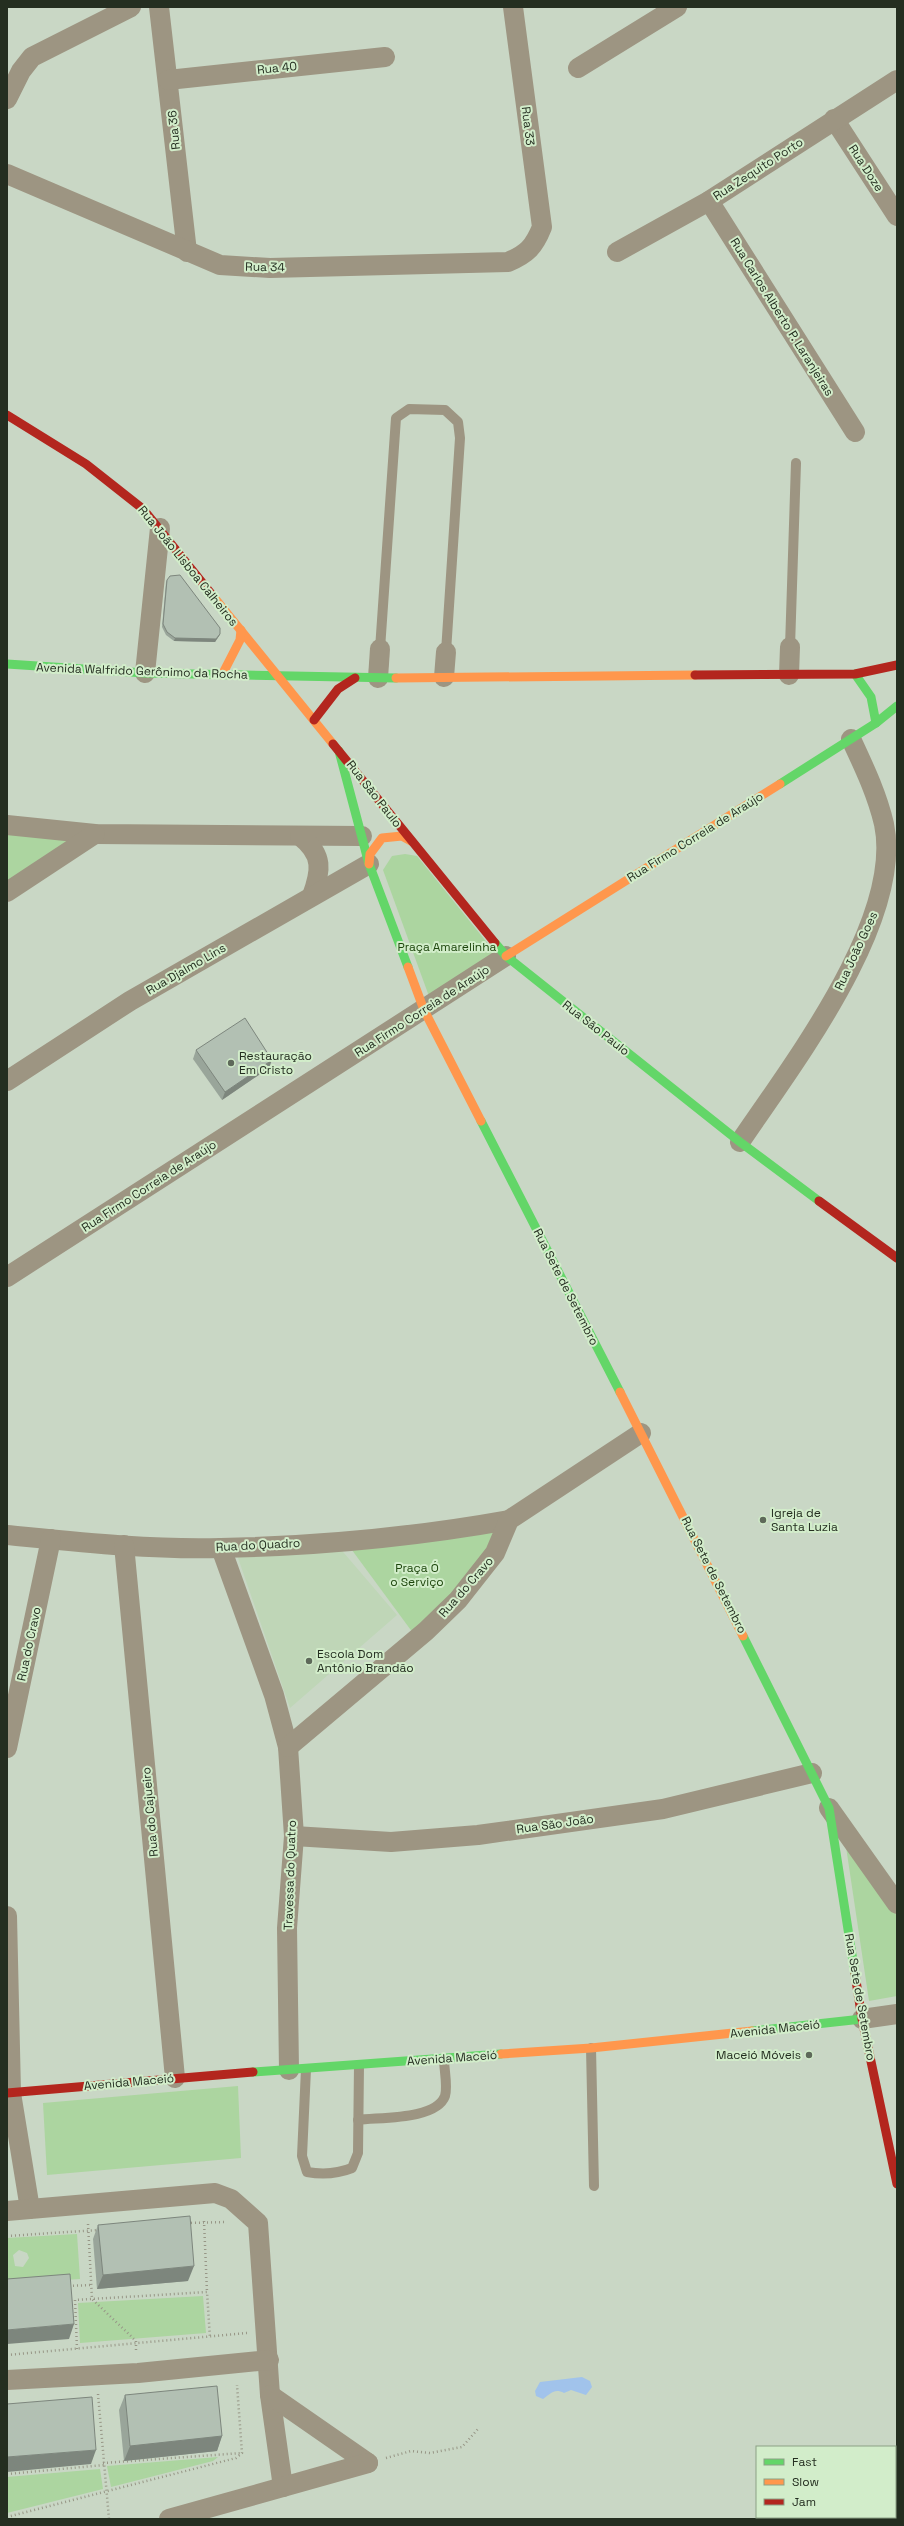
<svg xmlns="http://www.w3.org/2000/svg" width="904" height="2526" font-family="'Space Grotesk',sans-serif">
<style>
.built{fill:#bfd6b7}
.green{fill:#acd5a0;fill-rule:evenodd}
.water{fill:#a1c3eb}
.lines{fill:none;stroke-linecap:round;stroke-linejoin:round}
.path{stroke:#979686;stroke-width:2.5;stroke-dasharray:1 3;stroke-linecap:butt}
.lane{stroke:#9d9582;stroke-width:10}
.street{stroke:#9d9582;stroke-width:20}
.fast{stroke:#63d668;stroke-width:9}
.slow{stroke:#ff974d;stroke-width:9}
.jam{stroke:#b3261e;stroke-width:9}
.wall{fill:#99a59a}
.shaded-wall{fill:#7d867d}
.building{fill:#b2c0b3;stroke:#7d867d}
.poi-dot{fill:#5e695a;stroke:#d2edca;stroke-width:1.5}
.labels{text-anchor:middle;stroke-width:4;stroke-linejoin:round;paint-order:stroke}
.street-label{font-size:12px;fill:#242e20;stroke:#d2edca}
.park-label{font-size:12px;fill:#1d450c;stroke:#d2edca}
.poi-label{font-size:12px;fill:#242e20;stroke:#d2edca;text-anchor:start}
</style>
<rect width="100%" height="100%" fill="#c9d7c5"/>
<polygon class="built" points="338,1546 397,1615 290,1708 237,1555"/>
<g class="green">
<polygon points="7,832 81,837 7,883"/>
<polygon points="405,854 417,856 497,955 430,999 383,870 392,856"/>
<polygon points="500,1525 489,1555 413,1633 349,1546"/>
<polygon points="845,1840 897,1916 897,1996 869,2001"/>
<polygon points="238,2086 241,2158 47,2175 43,2103"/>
<path d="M77,2234L80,2279L7,2284V2238ZM19,2250L27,2253L29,2258L23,2267L15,2266L13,2255Z"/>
<polygon points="203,2296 206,2333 80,2343 78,2303"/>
<polygon points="218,2457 213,2461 111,2487 107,2466"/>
<polygon points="100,2469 103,2489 7,2513 7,2477"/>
</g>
<path class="water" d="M582,2377L590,2381L592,2387L586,2395L571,2390L564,2393C554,2388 551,2394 543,2399L536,2396L535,2391L540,2382Z"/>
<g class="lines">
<g class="path">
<polyline points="204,2221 207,2292"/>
<polyline points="187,2223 226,2222"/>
<polyline points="88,2224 92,2299 136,2341 136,2352"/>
<polyline points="7,2236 98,2230"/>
<polyline points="69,2286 90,2285"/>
<polyline points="77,2349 75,2300 207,2292 210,2338"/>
<polyline points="7,2355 247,2333"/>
<polyline points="98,2394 109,2519"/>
<polyline points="386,2458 411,2451 430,2453 462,2447 478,2429"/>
<polyline points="103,2463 242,2453"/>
<polyline points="7,2474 104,2465"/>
<polyline points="7,2517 236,2458 242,2453 237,2385"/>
</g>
<g class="lane">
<polyline points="790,647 796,463"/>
<polyline points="380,649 396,418 409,409 445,410 458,422 460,438 446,652"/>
<polyline points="591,2048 594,2186"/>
<path d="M306,2069L302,2156L307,2172C324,2175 337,2174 352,2168L358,2153L359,2065"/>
<path d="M358,2120C380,2117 436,2120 445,2096C448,2087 444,2069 444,2059"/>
</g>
<g class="street">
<polyline points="159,7 187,252"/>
<polyline points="578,68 677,7"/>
<polyline points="168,80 385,57"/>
<polyline points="7,99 21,71 32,57 131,7"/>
<polyline points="834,119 897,216"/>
<path d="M7,174L220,265L270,268L508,262C527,254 534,247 542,227L513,7"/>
<polyline points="709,201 855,432"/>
<polyline points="617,252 709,201 897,80"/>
<polyline points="145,673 160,528"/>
<polyline points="789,675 790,647"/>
<polyline points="444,677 446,652"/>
<polyline points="378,678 380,649"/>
<polyline points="7,825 95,834 362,836"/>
<path d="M300,836C324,855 321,871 312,896"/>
<polyline points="7,892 95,834"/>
<polyline points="7,1081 130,1001 369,864"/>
<path d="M740,1142C792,1065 904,920 884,824C877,794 864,767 851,739"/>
<polyline points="7,1277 506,956"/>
<path d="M7,1535C78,1542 150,1550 221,1548C317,1546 414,1537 509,1520"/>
<polyline points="124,1545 175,2078"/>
<polyline points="221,1548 274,1695 288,1747 294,1836 287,1928 289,2070"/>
<polyline points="288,1747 426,1631 458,1600 495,1553 509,1520 641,1433"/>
<polyline points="7,1748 51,1539"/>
<polyline points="829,1808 897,1904"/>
<polyline points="294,1836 391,1842 478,1835 663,1809 812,1773"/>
<polyline points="7,1916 11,2093 30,2209"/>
<polyline points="862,2019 897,2014"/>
<polyline points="7,2211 215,2193 231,2199 258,2223 270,2395 283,2487"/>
<polyline points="7,2380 138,2373 269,2360"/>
<polyline points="270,2395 368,2463"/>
<polyline points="169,2519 368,2463"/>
</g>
<g class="fast">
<polyline points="7,664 145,673 396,678"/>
<polyline points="855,674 871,697 876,723"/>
<polyline points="339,751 369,864 408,967"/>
<polyline points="780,784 876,723 897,706"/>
<polyline points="495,943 506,956 740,1142 819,1201"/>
<polyline points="481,1121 620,1392"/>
<polyline points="743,1636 829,1808 855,1974"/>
<polyline points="752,2031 862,2019"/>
<polyline points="253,2072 501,2054"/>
</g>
<g class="slow">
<polyline points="213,596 333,744"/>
<polyline points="222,675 240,640 241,630"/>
<polyline points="396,678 695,675"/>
<polyline points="369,864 370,854 382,838 402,836 411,841"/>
<polyline points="506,956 780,784"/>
<polyline points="408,967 424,1010 481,1121"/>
<polyline points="620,1392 743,1636"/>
<polyline points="501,2054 591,2048 752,2031"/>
</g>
<g class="jam">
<polyline points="7,415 86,464 143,509 213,596"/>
<polyline points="695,675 855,674 897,665"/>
<polyline points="314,720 338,689 355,678"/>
<polyline points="333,744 495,943"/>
<polyline points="819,1201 897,1258"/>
<polyline points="855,1974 862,2019 897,2184"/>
<polyline points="7,2093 253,2072"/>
</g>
</g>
<g class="wall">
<polygon points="167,580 220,634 219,636 215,642 174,641 166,635 162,627 166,582"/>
<polygon points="196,1050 269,1068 222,1100 193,1059"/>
<polygon points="98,2225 188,2281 97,2289 93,2239"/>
<polygon points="125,2395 222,2436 217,2451 124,2461 119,2410"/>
</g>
<g class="shaded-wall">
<polygon points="220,634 219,636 215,642 174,641 175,638"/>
<polygon points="272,1060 269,1068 222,1100 225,1092"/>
<polygon points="194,2266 188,2281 97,2289 103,2275"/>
<polygon points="74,2324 69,2339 7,2344 7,2330"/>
<polygon points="222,2436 217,2451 124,2461 130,2446"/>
<polygon points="96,2450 91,2464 7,2472 7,2457"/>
</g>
<g class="building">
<polygon points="180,575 220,628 220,634 216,639 175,638 167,632 163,624 167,580 170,576"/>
<polygon points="245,1018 272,1060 225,1092 196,1050"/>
<polygon points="190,2216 194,2266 103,2275 98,2225"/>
<polygon points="70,2274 74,2324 7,2330 7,2279"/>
<polygon points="217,2386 222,2436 130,2446 125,2395"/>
<polygon points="92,2397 96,2450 7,2457 7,2404"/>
</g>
<g class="poi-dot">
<circle cx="231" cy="1063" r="4"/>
<circle cx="763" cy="1520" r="4"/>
<circle cx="309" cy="1661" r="4"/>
<circle cx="809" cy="2055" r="4"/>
</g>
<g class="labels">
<g class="street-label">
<text transform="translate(277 68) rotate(-6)" y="4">Rua 40</text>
<text transform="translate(528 126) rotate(83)" y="4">Rua 33</text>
<text transform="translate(174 130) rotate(-96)" y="4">Rua 36</text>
<text transform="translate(866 168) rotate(57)" y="4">Rua Doze</text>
<text transform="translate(758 169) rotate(-33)" y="4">Rua Zequito Porto</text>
<text transform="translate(265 267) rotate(1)" y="4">Rua 34</text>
<text transform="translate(782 317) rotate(58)" y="4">Rua Carlos Alberto P. Laranjeiras</text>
<text transform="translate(188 566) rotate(51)" y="4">Rua João Lisboa Calheiros</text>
<text transform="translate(142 671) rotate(2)" y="4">Avenida Walfrido Gerônimo da Rocha</text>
<text transform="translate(374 794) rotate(52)" y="4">Rua São Paulo</text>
<text transform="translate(695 837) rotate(-32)" y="4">Rua Firmo Correia de Araújo</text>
<text transform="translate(856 951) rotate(-65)" y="4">Rua João Goes</text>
<text transform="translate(186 969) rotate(-30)" y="4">Rua Djalmo Lins</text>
<text transform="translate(422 1011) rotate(-33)" y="4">Rua Firmo Correia de Araújo</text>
<text transform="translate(596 1028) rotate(38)" y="4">Rua São Paulo</text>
<text transform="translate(149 1186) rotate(-33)" y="4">Rua Firmo Correia de Araújo</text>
<text transform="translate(566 1287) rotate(63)" y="4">Rua Sete de Setembro</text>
<text transform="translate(258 1545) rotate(-3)" y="4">Rua do Quadro</text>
<text transform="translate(714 1575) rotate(63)" y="4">Rua Sete de Setembro</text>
<text transform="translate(466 1587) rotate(-49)" y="4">Rua do Cravo</text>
<text transform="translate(29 1644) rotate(-78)" y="4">Rua do Cravo</text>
<text transform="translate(150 1812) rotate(-95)" y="4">Rua do Cajueiro</text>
<text transform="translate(555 1824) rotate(-8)" y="4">Rua São João</text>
<text transform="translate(290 1875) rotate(-88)" y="4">Travessa do Quatro</text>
<text transform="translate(860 1997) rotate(80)" y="4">Rua Sete de Setembro</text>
<text transform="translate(775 2029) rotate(-6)" y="4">Avenida Maceió</text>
<text transform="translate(452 2058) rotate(-4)" y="4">Avenida Maceió</text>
<text transform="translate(129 2082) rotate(-5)" y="4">Avenida Maceió</text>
</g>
<g class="park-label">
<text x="447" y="951">Praça Amarelinha</text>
<text x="417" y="1572">Praça Ó<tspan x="417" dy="14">o Serviço</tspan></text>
</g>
<g class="poi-label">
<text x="239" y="1060">Restauração<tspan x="239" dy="14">Em Cristo</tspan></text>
<text x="771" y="1517">Igreja de<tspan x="771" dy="14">Santa Luzia</tspan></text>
<text x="317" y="1658">Escola Dom<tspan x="317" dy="14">Antônio Brandão</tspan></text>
<text x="801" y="2059" text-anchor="end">Maceió Móveis</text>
</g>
</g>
<rect width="904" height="2526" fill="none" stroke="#242e20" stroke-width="16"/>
<rect x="756" y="2446" width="140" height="72" fill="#d2edca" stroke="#8ca186"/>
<rect x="764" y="2459" width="20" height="6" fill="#63d668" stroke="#8ca186"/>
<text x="792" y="2466" font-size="12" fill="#242e20">Fast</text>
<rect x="764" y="2479" width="20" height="6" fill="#ff974d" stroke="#8ca186"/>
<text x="792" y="2486" font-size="12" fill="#242e20">Slow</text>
<rect x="764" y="2499" width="20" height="6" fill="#b3261e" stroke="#8ca186"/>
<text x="792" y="2506" font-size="12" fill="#242e20">Jam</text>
</svg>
